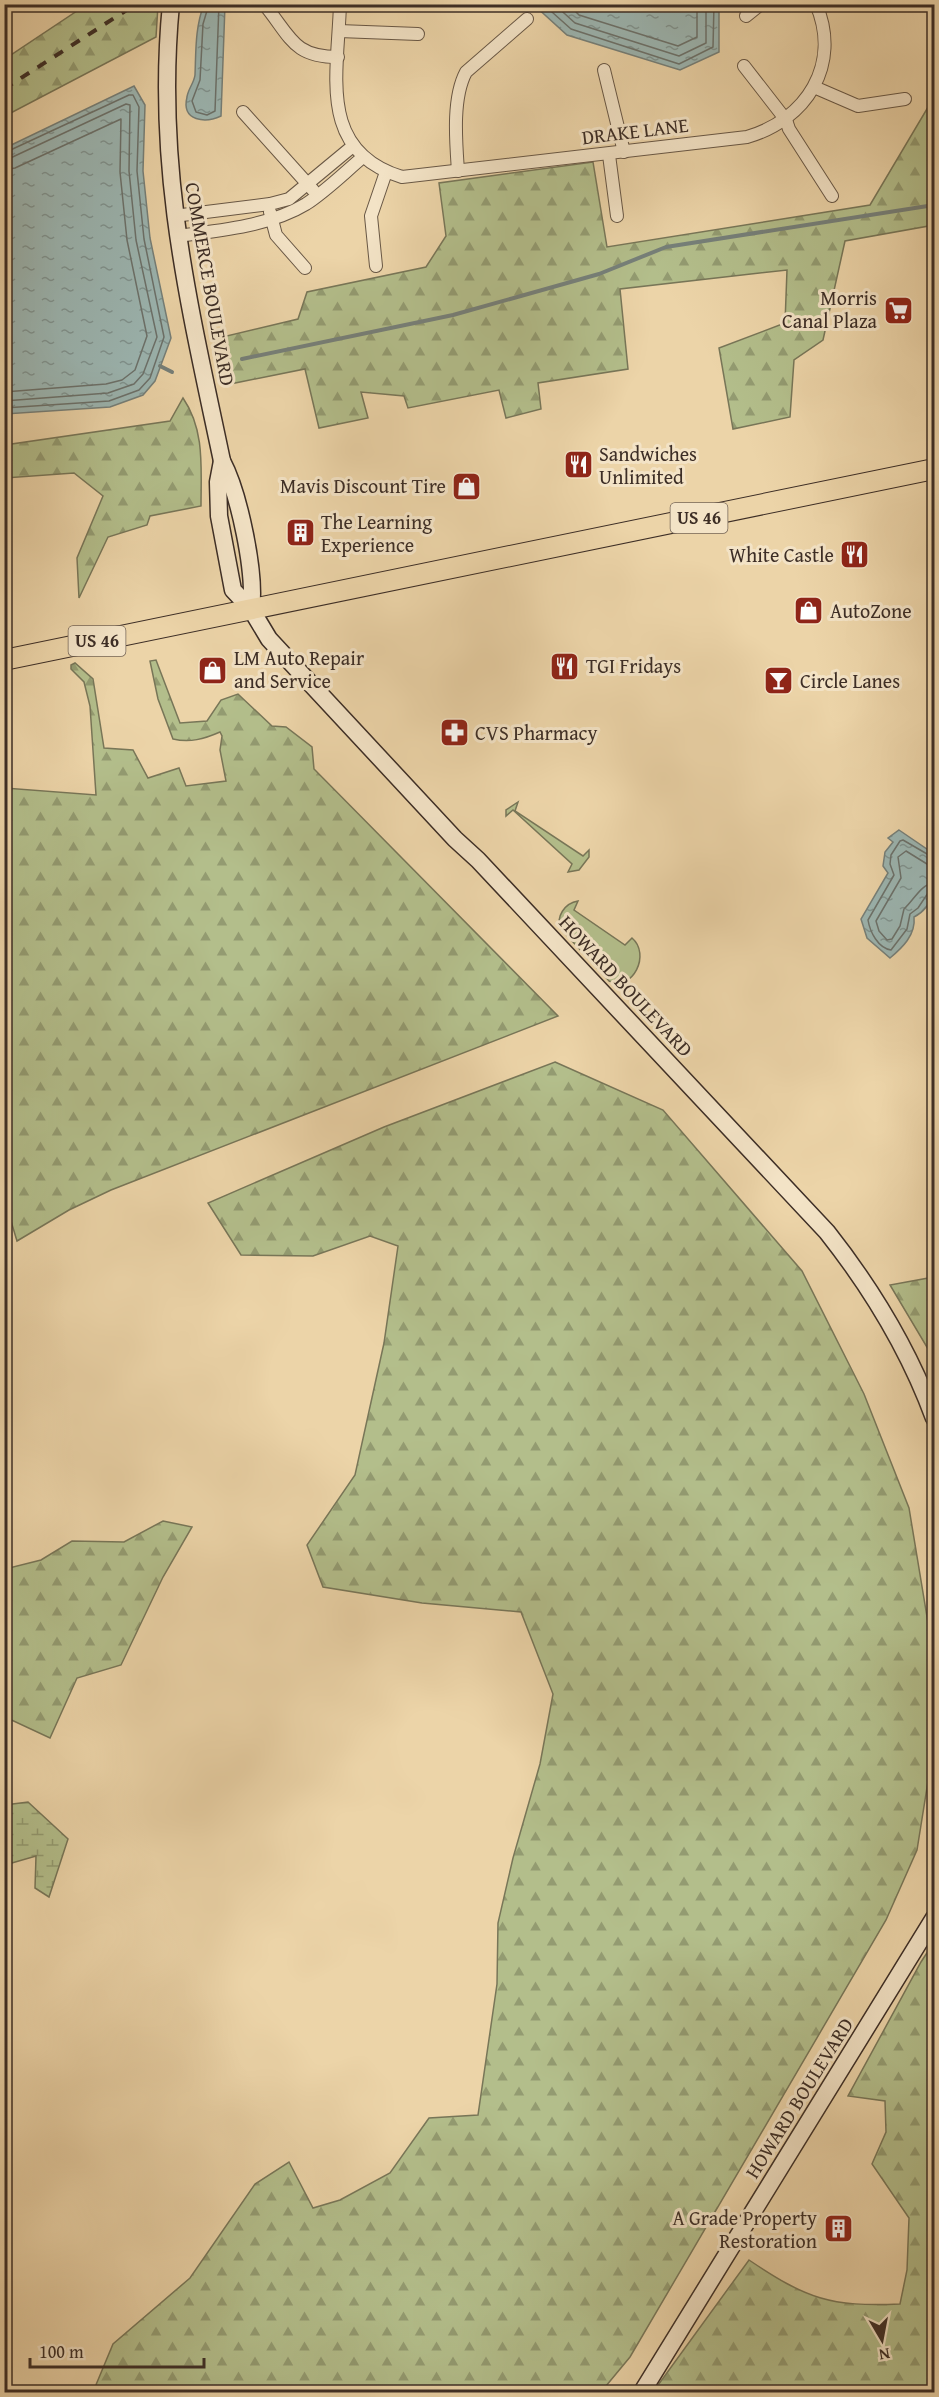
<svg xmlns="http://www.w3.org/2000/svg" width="939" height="2397" font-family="'Gentium Book Plus',serif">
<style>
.grass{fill:#b3be8b;stroke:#787658;stroke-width:1.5}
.forest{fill:url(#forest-firs);stroke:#787658;stroke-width:1.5}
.wetland{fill:url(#wetland-marsh);stroke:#787658;stroke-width:1.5}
.water{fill:url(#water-ripples);stroke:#76807a;stroke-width:1.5}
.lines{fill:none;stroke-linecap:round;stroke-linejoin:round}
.shore{stroke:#6c726c;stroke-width:1.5}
.stream{stroke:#76807a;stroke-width:4}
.street-casing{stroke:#695846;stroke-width:14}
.secondary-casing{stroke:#3d2e26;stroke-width:19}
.primary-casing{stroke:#3d2e26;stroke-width:22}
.street{stroke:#f3e3c6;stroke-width:12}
.secondary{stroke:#f3e3c6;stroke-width:16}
.primary{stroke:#ecd4a8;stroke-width:20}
.rail{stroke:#3d2e26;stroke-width:4;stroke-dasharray:10 10;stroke-linecap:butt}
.labels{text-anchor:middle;stroke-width:6;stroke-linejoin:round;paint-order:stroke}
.shield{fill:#f3e3c6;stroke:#746456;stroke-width:1.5}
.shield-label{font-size:18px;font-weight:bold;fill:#3d2e26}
.street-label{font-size:20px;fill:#3d2e26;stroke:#f3e3c6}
.poi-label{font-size:20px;fill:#3d2e26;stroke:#f3e3c6;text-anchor:start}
</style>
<defs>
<pattern id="forest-firs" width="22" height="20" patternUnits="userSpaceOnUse" patternTransform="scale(1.5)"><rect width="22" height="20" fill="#b3be8b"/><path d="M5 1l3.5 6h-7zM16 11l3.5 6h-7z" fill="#939b71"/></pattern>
<pattern id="wetland-marsh" width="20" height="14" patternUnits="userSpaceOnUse" patternTransform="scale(1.5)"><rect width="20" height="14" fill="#b3be8b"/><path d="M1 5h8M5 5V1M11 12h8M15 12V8" fill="none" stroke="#939b71"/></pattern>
<pattern id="water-ripples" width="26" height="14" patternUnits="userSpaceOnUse" patternTransform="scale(1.5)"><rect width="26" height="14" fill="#9cb6b2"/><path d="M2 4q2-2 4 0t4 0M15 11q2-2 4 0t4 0" fill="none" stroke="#809491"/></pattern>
</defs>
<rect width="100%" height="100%" fill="#ecd4a8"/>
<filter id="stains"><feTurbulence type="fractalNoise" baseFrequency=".00333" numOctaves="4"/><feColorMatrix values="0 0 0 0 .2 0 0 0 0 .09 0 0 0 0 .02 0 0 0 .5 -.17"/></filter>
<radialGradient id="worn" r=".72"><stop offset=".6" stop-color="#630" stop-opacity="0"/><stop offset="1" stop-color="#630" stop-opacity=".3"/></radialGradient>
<g class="grass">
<polygon points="518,802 515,811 583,856 589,850 589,857 579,870 568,872 572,864 513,810 506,816 506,810"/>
<path d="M578,901L574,910L625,945L632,938C651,954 633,992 609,981L561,929C555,917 565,903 578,901Z"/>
</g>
<g class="forest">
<polygon points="86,5 158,5 156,37 5,116 5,59"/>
<polygon points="934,97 934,225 845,241 823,340 794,360 790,417 733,429 719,348 785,323 787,270 620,289 628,369 538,383 541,409 506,418 499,390 408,408 404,396 361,392 368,418 319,428 305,369 225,385 214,339 298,319 307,292 426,267 446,236 439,183 593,162 607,247 870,205"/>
<path d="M183,398C205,430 201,468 201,506L150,516L147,525L108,537L79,598L77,558L103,496L74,473L5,478V445L170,421Z"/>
<path d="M156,660L180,723L207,721L221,700L238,694L272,726L286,727L312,747L314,769L558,1016L111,1190L69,1210L17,1241L4,1198L5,788L96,795L90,706L84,682L71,669V665L75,663L93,679L104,748L133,750L148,778L179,768L186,786L226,781L220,750L222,736L220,732C204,739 190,743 173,739L158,699L150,661Z"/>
<polygon points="555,1062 663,1110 802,1271 864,1394 909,1508 931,1641 929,1775 917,1850 886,1920 630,2357 601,2392 93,2392 113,2344 190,2278 255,2184 289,2162 313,2208 340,2200 390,2173 429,2118 478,2115 497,1984 498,1923 513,1858 540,1764 553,1694 521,1612 422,1603 323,1587 307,1545 355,1475 384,1343 398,1246 370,1236 313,1256 241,1255 208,1203 384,1127"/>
<polygon points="934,1277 934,1359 890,1285"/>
<polygon points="163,1521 192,1527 163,1577 121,1665 77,1678 50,1738 5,1717 5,1569 41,1560 72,1541 124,1542"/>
<path d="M934,1942V2392H653L749,2260C807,2299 830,2307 900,2304L907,2270L909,2218L872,2164L886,2132L885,2101L848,2096L921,1962Z"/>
</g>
<polygon class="wetland" points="28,1802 68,1839 49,1897 35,1888 36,1856 5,1865 5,1805"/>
<g class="water">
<path d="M204,4L225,5L221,116C206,123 181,122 187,97C188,89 194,83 195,75C196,50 195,28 204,4Z"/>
<polygon points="534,5 719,5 719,52 680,70 567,35"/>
<polygon points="134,86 145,105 143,171 150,238 171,338 155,381 143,395 110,407 5,414 5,148"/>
<path d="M899,830L934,854C935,877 938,905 914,917C916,935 902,948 890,958L867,938L861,919L888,873L883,866L885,852L893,842L888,838Z"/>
</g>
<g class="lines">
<g class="shore">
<polyline points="209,4 203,24 200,80 192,101 196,112 207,115 215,111 219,4"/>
<polyline points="543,4 571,29 679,64 713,47 714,4"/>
<polyline points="554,4 575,23 679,56 706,43 706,4"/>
<polyline points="568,4 579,15 678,46 697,37 697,4"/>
<polyline points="4,153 129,95 133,95 139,107 137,171 144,239 164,337 150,378 139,390 109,401 4,408"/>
<polyline points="4,161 126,104 130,105 129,171 136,240 157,337 143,374 134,384 108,393 4,401"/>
<polyline points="4,170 15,168 121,119 120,172 127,240 147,336 135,370 122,380 106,384 4,392"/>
<path d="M934,858L903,840L900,841L891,855L890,864L894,875L868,920C870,932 878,948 891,950L907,929L910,914L918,908L928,893L934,891"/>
<path d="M934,866L927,864L906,851L898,857L901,878L876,921L879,931L887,940L892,939L900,926L904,909C914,900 921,884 934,883"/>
</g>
<g class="stream">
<polyline points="242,359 453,315 599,274 666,247 934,205"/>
<polyline points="160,366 172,372"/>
</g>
<defs>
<g id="street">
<path d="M264,4C291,37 293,57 338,57"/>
<path d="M340,4C338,74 317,151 402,177L747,137C806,120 842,65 816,4"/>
<polyline points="746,16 761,4"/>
<polyline points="339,31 418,34"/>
<polyline points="744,66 786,120 789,129 832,196"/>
<polyline points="604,70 624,152"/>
<polyline points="814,87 858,106 905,99"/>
<polyline points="243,112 313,190"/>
<polyline points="609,155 617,216"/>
<path d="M458,171C456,142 452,98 466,72L527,19"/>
<polyline points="270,212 276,235 305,268"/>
<polyline points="174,216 270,204 289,199 353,146"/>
<path d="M177,236C218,231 270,226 306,204C326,191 344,173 363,157"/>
<polyline points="376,266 371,216 386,172"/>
</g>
<g id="secondary">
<path d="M171,4C155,167 189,304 222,461C239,493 256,573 251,609"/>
<path d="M222,461L218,482L219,516L233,590L251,609L269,639L455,839L478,860L827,1232C872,1289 909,1350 934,1418"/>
<polyline points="642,2392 934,1918"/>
</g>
<polyline id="primary" points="4,660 934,469"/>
</defs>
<use href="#street" class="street-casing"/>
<use href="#secondary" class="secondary-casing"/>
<use href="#primary" class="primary-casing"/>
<use href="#street" class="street"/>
<use href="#secondary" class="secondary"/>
<use href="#primary" class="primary"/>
<polyline class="rail" points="4,89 136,4"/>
</g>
<defs>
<symbol id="supermarket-square" viewBox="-11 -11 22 22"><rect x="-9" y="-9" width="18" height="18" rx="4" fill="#8f2418" stroke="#f3e3c6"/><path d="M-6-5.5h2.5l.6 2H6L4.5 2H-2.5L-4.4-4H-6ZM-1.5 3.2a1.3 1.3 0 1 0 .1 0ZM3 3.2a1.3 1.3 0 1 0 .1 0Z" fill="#fff"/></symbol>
<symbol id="restaurant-square" viewBox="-11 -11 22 22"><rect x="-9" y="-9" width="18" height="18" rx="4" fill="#8f2418" stroke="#f3e3c6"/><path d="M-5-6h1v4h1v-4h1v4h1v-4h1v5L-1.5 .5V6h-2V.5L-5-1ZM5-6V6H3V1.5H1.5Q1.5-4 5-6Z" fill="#fff"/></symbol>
<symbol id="shop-square" viewBox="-11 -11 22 22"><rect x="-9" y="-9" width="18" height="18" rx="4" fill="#8f2418" stroke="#f3e3c6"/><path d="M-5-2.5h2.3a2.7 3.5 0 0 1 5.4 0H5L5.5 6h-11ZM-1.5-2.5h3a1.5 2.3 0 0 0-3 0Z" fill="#fff"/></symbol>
<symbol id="building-square" viewBox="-11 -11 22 22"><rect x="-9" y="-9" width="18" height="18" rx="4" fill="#8f2418" stroke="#f3e3c6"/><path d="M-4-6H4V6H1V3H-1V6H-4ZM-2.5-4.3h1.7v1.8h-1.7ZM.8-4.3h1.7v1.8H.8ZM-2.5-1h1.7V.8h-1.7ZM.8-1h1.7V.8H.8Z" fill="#fff"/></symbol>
<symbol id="bar-square" viewBox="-11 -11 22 22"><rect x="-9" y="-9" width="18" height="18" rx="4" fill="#8f2418" stroke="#f3e3c6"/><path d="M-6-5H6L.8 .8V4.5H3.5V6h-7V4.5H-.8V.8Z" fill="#fff"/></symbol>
<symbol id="pharmacy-square" viewBox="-11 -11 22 22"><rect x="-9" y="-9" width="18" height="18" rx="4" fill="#8f2418" stroke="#f3e3c6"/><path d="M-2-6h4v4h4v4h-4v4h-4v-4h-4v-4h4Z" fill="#fff"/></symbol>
</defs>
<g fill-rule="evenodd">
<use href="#supermarket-square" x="882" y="294" width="33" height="33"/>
<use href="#restaurant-square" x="562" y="448" width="33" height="33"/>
<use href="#shop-square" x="450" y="470" width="33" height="33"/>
<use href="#building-square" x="284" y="516" width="33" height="33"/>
<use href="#restaurant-square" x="838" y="538" width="33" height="33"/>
<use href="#shop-square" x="792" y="594" width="33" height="33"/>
<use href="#restaurant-square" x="548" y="650" width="33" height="33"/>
<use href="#shop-square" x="196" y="654" width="33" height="33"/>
<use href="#bar-square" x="762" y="664" width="33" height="33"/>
<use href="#pharmacy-square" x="438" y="716" width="33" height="33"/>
<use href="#building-square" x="822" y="2212" width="33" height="33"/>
</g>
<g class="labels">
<g class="shield">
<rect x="670.5" y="503" width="57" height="30" rx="4.5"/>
<rect x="68.5" y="626" width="57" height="30" rx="4.5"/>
</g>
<g class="shield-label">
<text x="699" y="524">US 46</text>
<text x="97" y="647">US 46</text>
</g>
<g class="street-label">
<text transform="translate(635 131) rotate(-7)" y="7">DRAKE LANE</text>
<text transform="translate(210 284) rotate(80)" y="7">COMMERCE BOULEVARD</text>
<text transform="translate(626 986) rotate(47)" y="7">HOWARD BOULEVARD</text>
<text transform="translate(799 2098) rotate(-58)" y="7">HOWARD BOULEVARD</text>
</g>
<g class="poi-label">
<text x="877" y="305" text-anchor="end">Morris<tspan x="877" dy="23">Canal Plaza</tspan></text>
<text x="599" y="461">Sandwiches<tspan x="599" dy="23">Unlimited</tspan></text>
<text x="446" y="493" text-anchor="end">Mavis Discount Tire</text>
<text x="321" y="529">The Learning<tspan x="321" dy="23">Experience</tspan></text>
<text x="834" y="562" text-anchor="end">White Castle</text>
<text x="830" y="618">AutoZone</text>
<text x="234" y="665">LM Auto Repair<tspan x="234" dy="23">and Service</tspan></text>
<text x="586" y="673">TGI Fridays</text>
<text x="800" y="688">Circle Lanes</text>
<text x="475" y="740">CVS Pharmacy</text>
<text x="817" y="2225" text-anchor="end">A Grade Property<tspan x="817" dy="23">Restoration</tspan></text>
</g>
</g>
<rect width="939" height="2397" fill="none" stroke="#ecd4a8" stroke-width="24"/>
<rect x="6" y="6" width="927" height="2385" fill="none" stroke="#3d2e26" stroke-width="3"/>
<rect x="12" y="12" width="915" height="2373" fill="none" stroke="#3d2e26" stroke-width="1.5"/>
<g transform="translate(882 2340) rotate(170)" stroke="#f3e3c6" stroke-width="4.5" paint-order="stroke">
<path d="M0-4.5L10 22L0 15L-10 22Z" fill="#3d2e26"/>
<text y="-9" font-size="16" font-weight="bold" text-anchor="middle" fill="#3d2e26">N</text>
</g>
<path d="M30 2358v9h174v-9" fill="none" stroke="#3d2e26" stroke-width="3"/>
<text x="39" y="2358" font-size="18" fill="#3d2e26" stroke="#f3e3c6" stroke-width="4.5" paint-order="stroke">100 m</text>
<rect width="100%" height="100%" filter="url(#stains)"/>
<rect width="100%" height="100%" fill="url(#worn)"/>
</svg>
